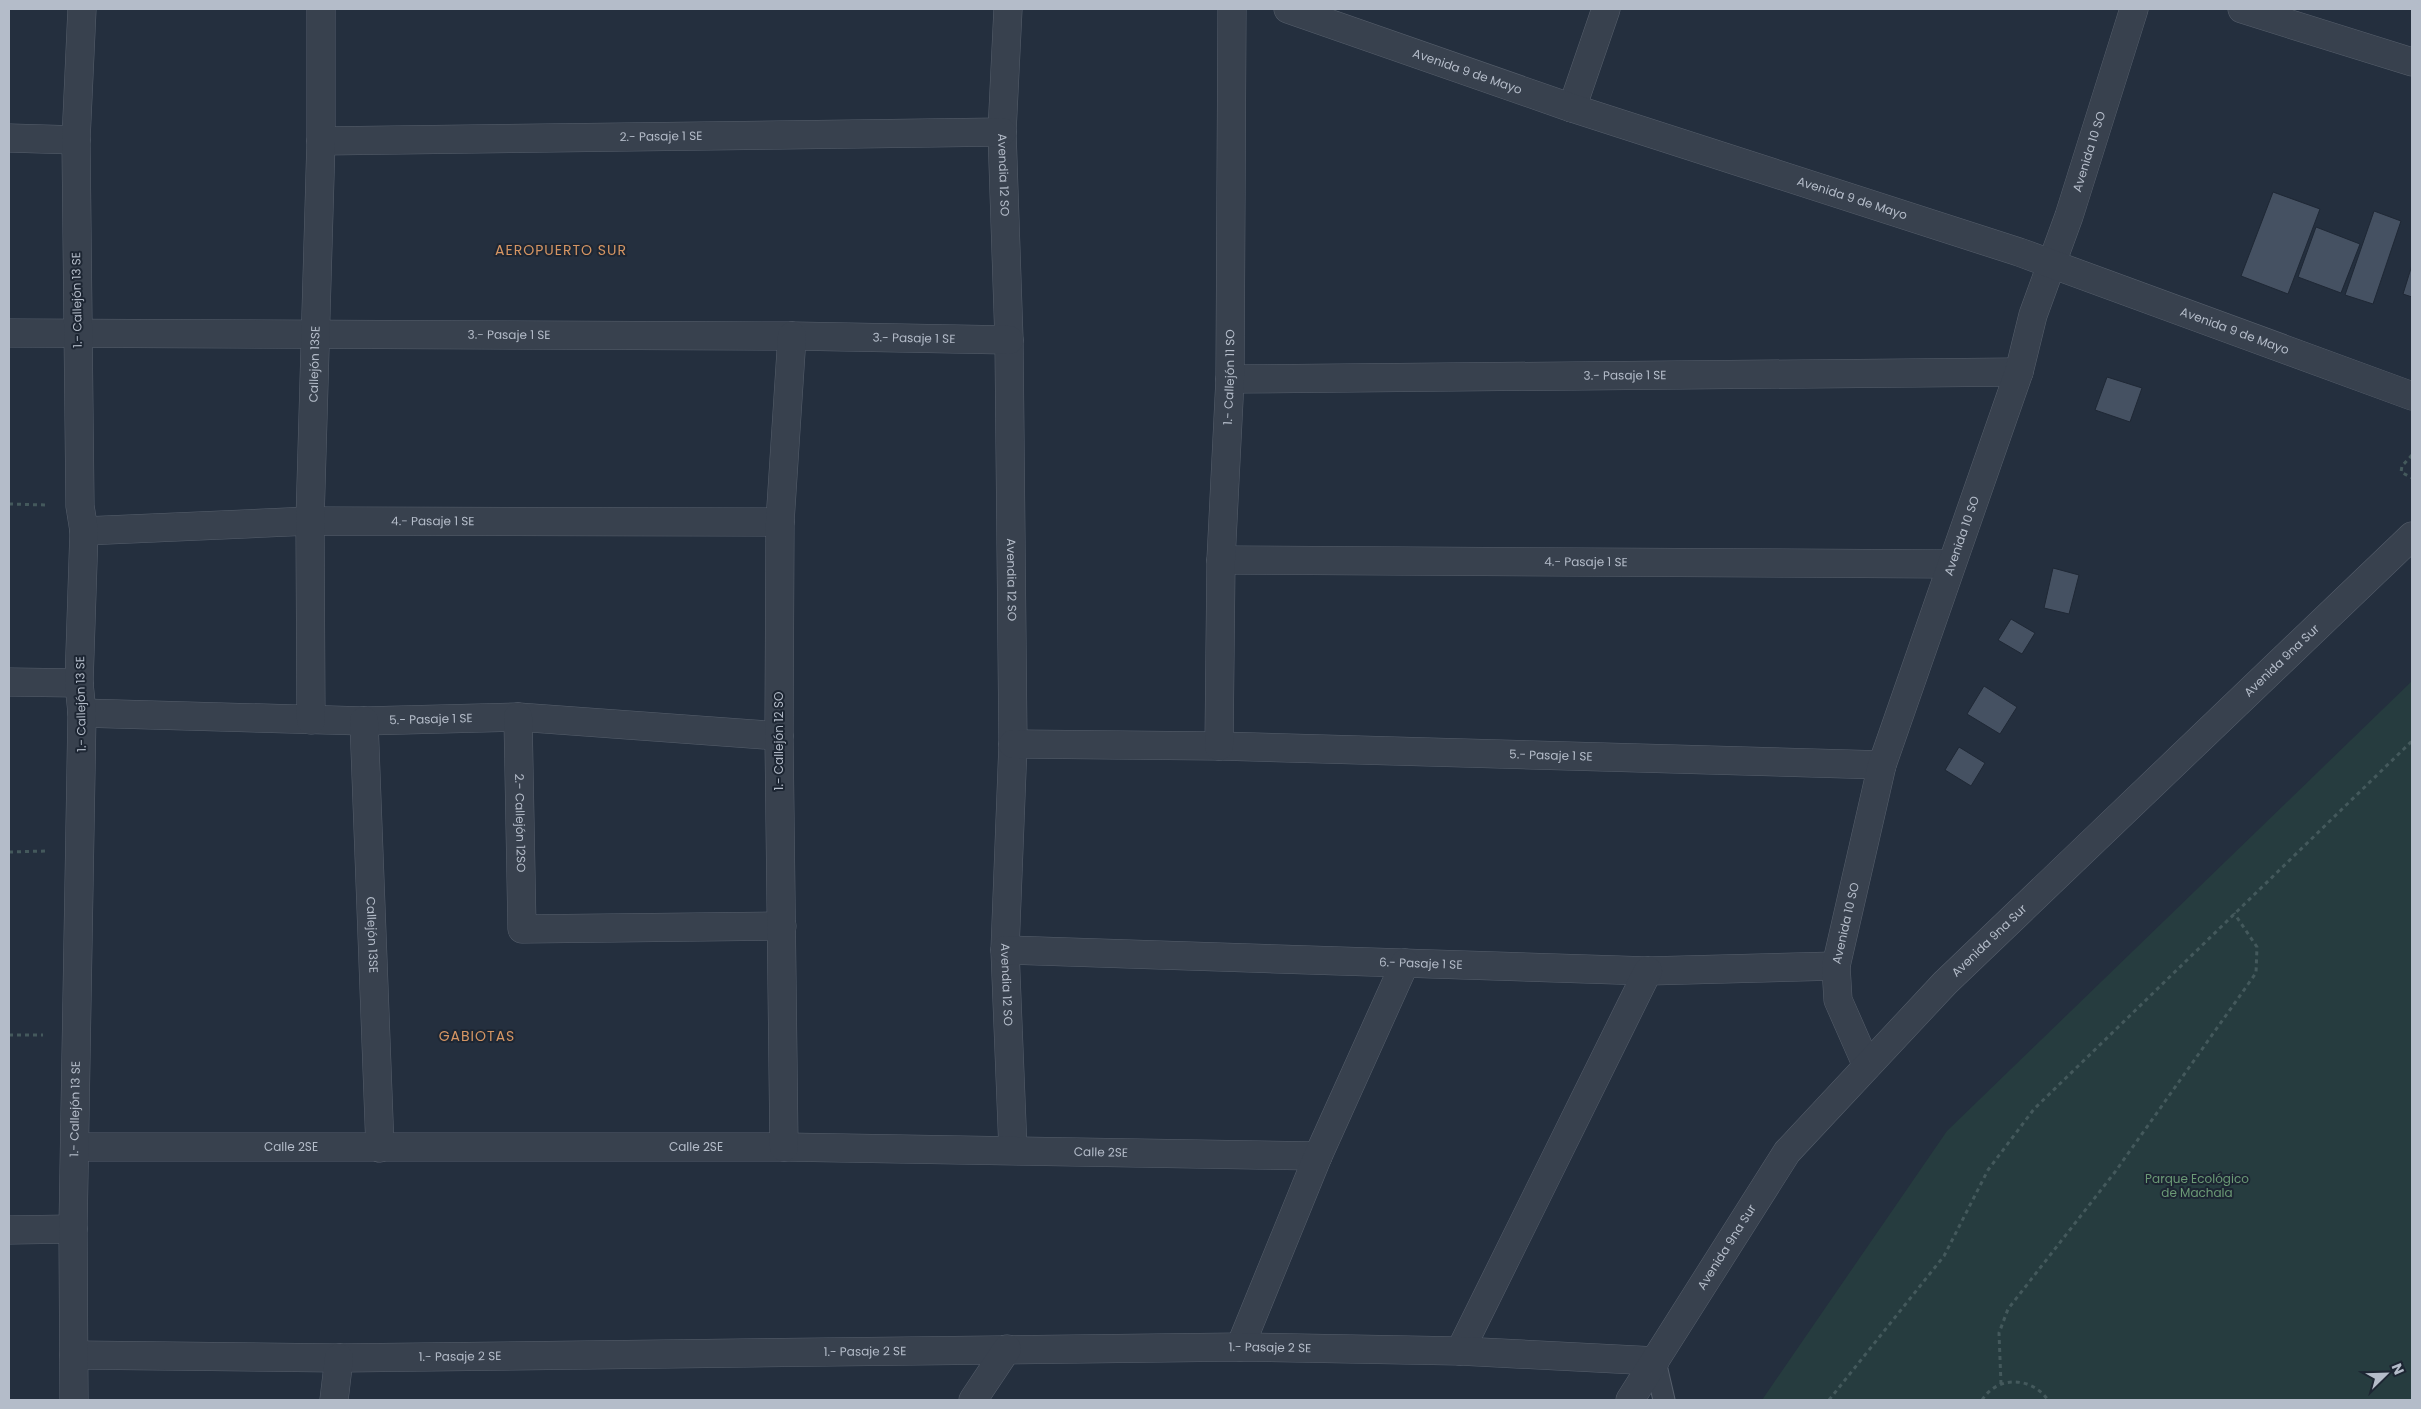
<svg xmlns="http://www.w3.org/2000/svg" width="2421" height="1409" font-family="Poppins,sans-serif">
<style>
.green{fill:#263c3f}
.building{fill:#455162;stroke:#1f2835}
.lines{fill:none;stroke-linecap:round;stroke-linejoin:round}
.service-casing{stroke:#565f6c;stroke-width:23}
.minor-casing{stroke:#565f6c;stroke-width:29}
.tertiary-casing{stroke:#565f6c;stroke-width:29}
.path{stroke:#44595c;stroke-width:3;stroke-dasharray:4 4;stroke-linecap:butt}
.service{stroke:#38414e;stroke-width:21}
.minor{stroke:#38414e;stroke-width:28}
.tertiary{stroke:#38414e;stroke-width:28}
.labels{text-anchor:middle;stroke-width:4;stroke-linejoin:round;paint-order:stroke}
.street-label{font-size:12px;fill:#b4bcc9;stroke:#1d2633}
.park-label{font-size:12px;fill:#6b9a76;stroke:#1d2633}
.neighbourhood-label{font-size:14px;letter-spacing:1px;fill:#d59563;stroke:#1d2633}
</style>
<rect width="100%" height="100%" fill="#242f3e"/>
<polygon class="green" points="2412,681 2412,1400 1762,1400 1947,1131"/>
<g class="building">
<polygon points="2273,192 2320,209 2288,294 2241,276"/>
<polygon points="2374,211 2401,221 2373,304 2345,295"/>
<polygon points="2316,227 2360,244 2341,293 2298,277"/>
<polygon points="2412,265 2412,297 2403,294"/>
<polygon points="2107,377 2142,388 2130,422 2095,410"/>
<polygon points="2053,568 2079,575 2069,614 2044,608"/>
<polygon points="2011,619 2035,633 2022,654 1998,640"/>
<polygon points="1984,686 2017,707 2000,734 1967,714"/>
<polygon points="1959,747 1985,763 1971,786 1945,770"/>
</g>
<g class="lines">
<defs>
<polyline id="service" points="1655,1361 1664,1400"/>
<g id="minor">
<path id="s1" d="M1008,9L1002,132L1009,340L1013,744L1005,950L1013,1150"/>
<polyline points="2242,9 2412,62"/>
<polyline points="1572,108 1606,9"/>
<polyline points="9,138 76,140"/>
<path id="s2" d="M321,141L1002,132"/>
<path id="s3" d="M9,333L792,336L1009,340"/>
<path id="s4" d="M1230,379L2019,372"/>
<path id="s5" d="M84,531L310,521L780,522"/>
<path id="s6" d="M1221,560L1951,564"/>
<polyline points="9,682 79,683"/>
<path id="s7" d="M82,713L364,721L518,717L779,736"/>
<path id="s8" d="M518,717L522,929L782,926"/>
<path id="s9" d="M311,720L310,521L321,141V9"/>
<path id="s10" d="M364,721L380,1148"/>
<path id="s11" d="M1013,744L1219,746L1882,765"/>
<path id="s12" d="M1219,746L1221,560L1230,379L1232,9"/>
<path id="s13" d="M1005,950L1648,971L1836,966"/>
<path id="s14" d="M1867,1066L1838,1000L1836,966L1882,765L2019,372L2033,315L2069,216L2134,9"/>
<path id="s15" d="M75,1147H784L1318,1156"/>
<polyline points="784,1147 779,736 780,522 792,336"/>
<polyline points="9,1230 73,1229"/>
<polyline points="1240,1347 1318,1156 1405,963"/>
<polyline points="1460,1351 1648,971"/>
<path id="s16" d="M74,1355L339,1358L1240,1347L1460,1351L1655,1361"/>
<path id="s17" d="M74,1400L73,1229L82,713L79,683L84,531L80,506L76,140L82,9"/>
<polyline points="334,1400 339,1358"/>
<polyline points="973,1400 1007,1349"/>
</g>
<g id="tertiary">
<path id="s18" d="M1288,9L1572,108L2019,252L2412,396"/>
<path id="s19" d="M1630,1400L1787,1152L1945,983L2412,536"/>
</g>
</defs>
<use href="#service" class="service-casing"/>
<use href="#minor" class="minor-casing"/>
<use href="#tertiary" class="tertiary-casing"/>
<g class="path">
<polyline points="2412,455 2402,466 2401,472 2412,478"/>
<polyline points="9,504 47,505"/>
<polyline points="9,852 47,851"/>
<polyline points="9,1035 43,1035"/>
<polyline points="2001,1384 1999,1333 2008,1309 2115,1172 2256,973 2257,947 2234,913"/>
<polyline points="1829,1400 1944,1256 1988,1170 2034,1109 2412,741"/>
<path d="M1982,1400C1998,1375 2032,1377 2048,1400"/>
</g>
<use href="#service" class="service"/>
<use href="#minor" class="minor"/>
<use href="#tertiary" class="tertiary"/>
</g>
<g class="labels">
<g class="street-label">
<text dy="4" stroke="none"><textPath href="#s18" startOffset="190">Avenida 9 de Mayo</textPath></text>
<text dy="4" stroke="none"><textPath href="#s2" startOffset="340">2.- Pasaje 1 SE</textPath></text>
<text dy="4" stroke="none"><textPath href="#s14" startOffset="960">Avenida 10 SO</textPath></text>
<text dy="4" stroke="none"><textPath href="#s1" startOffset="166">Avendia 12 SO</textPath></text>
<text dy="4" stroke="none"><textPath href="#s18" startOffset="595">Avenida 9 de Mayo</textPath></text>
<text transform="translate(77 300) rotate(-91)" y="4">1.- Callejón 13 SE</text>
<text dy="4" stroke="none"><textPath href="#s18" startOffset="1000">Avenida 9 de Mayo</textPath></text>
<text dy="4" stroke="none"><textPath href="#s3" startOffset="500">3.- Pasaje 1 SE</textPath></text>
<text dy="4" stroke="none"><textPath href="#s3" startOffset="905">3.- Pasaje 1 SE</textPath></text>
<text dy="4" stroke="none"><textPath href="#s9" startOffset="356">Callejón 13SE</textPath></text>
<text dy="4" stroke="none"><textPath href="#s4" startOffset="395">3.- Pasaje 1 SE</textPath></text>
<text dy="4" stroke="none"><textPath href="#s12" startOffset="369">1.- Callejón 11 SO</textPath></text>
<text dy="4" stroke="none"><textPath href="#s5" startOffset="349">4.- Pasaje 1 SE</textPath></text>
<text dy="4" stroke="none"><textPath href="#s14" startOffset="555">Avenida 10 SO</textPath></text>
<text dy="4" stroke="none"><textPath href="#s6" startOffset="365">4.- Pasaje 1 SE</textPath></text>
<text dy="4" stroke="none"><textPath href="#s1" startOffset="571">Avendia 12 SO</textPath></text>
<text dy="4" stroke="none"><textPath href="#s19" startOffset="991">Avenida 9na Sur</textPath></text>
<text transform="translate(81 704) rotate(-91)" y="4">1.- Callejón 13 SE</text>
<text dy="4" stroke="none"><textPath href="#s7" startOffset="349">5.- Pasaje 1 SE</textPath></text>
<text transform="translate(779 741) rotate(-90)" y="4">1.- Callejón 12 SO</text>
<text dy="4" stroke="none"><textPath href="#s11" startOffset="538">5.- Pasaje 1 SE</textPath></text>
<text dy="4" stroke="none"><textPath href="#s8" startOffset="106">2.- Callejón 12SO</textPath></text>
<text dy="4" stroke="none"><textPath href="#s14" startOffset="150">Avenida 10 SO</textPath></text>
<text dy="4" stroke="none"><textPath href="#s10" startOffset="214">Callejón 13SE</textPath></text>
<text dy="4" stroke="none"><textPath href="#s19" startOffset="586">Avenida 9na Sur</textPath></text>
<text dy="4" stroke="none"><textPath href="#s13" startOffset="416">6.- Pasaje 1 SE</textPath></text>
<text dy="4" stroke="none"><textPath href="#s1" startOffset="976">Avendia 12 SO</textPath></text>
<text dy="4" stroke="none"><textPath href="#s17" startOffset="291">1.- Callejón 13 SE</textPath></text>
<text dy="4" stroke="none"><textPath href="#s15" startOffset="216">Calle 2SE</textPath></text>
<text dy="4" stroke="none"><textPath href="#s15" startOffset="621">Calle 2SE</textPath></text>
<text dy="4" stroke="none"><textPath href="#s15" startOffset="1026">Calle 2SE</textPath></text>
<text dy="4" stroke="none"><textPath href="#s19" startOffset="181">Avenida 9na Sur</textPath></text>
<text dy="4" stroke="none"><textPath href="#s16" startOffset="1196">1.- Pasaje 2 SE</textPath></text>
<text dy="4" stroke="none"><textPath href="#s16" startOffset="791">1.- Pasaje 2 SE</textPath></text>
<text dy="4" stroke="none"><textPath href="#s16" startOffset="386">1.- Pasaje 2 SE</textPath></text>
</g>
<g class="park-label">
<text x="2197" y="1183">Parque Ecológico<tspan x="2197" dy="14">de Machala</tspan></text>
</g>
<g class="neighbourhood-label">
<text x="561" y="255">AEROPUERTO SUR</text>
<text x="477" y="1041">GABIOTAS</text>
</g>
</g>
<rect width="2421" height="1409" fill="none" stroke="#b4bcc9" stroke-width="20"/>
<g transform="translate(2386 1374) rotate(67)" stroke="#1d2633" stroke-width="4" paint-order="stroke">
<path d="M0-4L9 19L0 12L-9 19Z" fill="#b4bcc9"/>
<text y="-8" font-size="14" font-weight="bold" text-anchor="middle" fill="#b4bcc9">N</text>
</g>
</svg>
